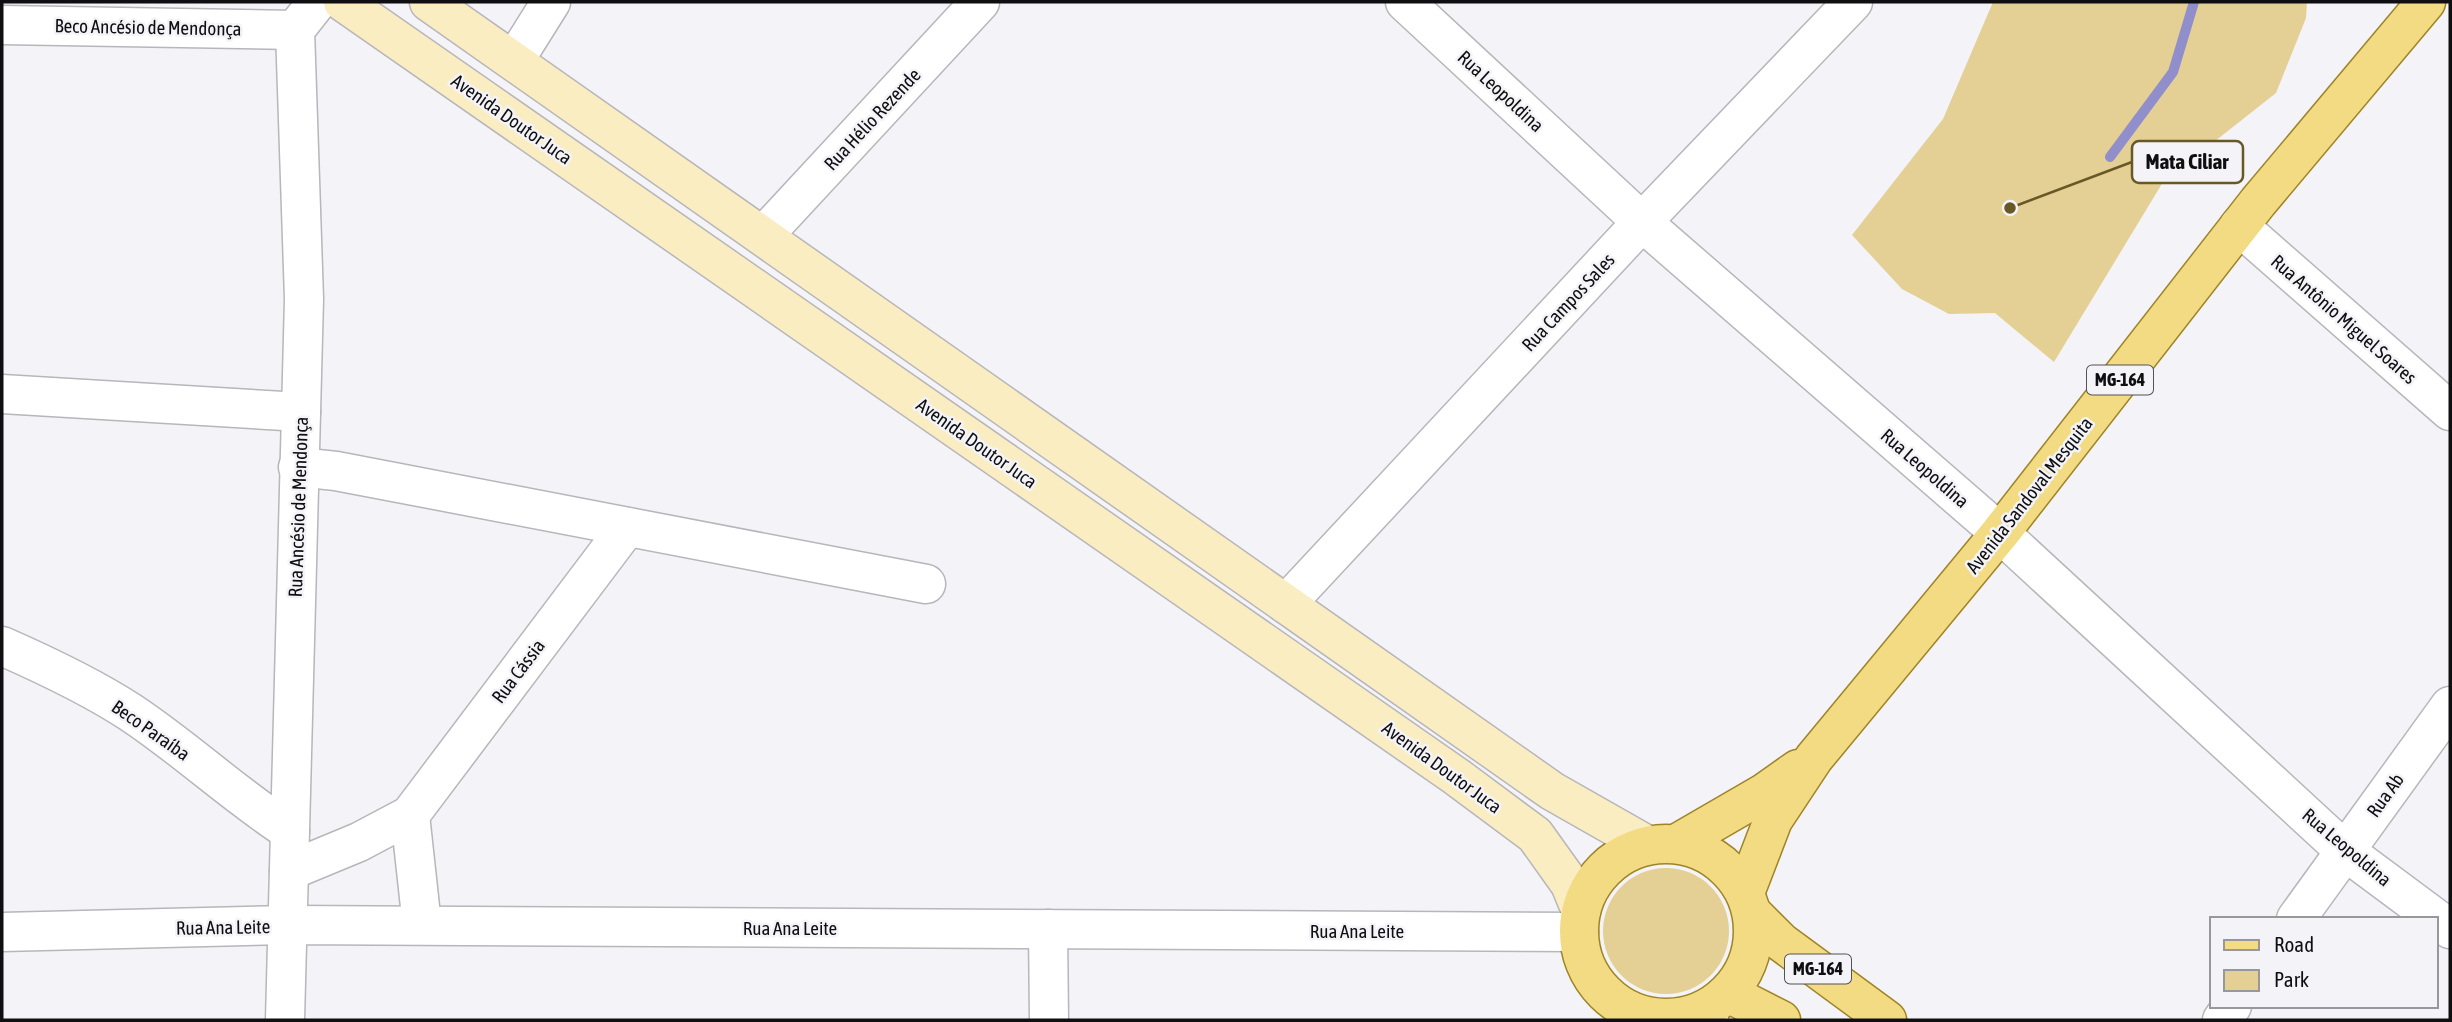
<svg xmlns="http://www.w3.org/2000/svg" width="2452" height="1022" font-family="'Asap Condensed',sans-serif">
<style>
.green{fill:#e4d094}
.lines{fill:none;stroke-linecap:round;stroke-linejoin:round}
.stream{stroke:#908ecb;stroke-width:10}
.minor-casing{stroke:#b6b6bb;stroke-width:41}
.secondary-casing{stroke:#b6b6bb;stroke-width:41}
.primary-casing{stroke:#9e8426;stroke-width:41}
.minor{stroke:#fff;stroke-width:38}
.secondary{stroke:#f9edc1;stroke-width:38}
.primary{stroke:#f3db83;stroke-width:38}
.labels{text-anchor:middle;stroke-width:5;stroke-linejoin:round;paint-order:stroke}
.shield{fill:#f3f3f8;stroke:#535356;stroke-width:2}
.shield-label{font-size:18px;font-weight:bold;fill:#0f0f11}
.street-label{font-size:19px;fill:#0f0f11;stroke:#f3f3f8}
.leader{fill:none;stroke:#685826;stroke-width:2.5}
.callout-dot{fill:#685826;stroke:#f3f3f8;stroke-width:2.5}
.callout{fill:#f3f3f8;stroke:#685826;stroke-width:2.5}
.callout-label{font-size:21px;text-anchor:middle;font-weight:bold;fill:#0f0f11}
</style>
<rect width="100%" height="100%" fill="#f3f3f8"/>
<g class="green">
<polygon points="1993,2 2307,2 2306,18 2276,93 2163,182 2054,362 1995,313 1949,314 1902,289 1852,235 1943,119"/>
<circle cx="1666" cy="931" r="63"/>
</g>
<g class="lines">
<polyline class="stream" points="2110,157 2173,72 2194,2"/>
<defs>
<g id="minor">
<polyline points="1405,2 1642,222 2000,533 2345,851 2450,929"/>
<polyline points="2,25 295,30"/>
<polyline points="514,61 551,2"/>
<polyline points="2239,226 2450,411"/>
<polyline points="763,236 980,2"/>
<polyline points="2,394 301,412"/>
<polyline points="298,467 336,471 926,584"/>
<polyline points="1286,604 1642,222 1853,2"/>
<path d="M2,646C43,664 93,688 130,712C186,749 234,795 290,831"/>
<polyline points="410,815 422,925"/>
<polyline points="289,871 359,842 410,815 627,527"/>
<polyline points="2296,919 2450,706"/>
<polyline points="1048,929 1049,1020"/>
<polyline points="2,932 288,925 1579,932"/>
<polyline points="1705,1010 1709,1020"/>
<polyline points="285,1020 304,299 295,30 317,2"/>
<polyline points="2222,1020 2232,1006"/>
</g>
<g id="secondary">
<polyline points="343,2 1457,777 1535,835 1570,884 1581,911"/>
<polyline points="429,2 1552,791 1647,845"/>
</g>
<g id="primary">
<circle cx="1666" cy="931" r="87"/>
<polyline points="1676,844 1764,793 1798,769"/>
<polyline points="1745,893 1773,820 1814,758 2000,533 2258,202 2426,2"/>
<polyline points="1753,914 1781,942 1887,1020"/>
<polyline points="1728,993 1781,1020"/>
</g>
</defs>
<use href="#minor" class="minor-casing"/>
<use href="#secondary" class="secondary-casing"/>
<use href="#primary" class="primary-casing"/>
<use href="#minor" class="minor"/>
<use href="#secondary" class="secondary"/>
<use href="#primary" class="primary"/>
</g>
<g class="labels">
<g class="shield">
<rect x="2087" y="365.5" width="66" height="29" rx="5"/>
<rect x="1785" y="954.5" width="66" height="29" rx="5"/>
</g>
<g class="shield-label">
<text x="2120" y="386">MG-164</text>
<text x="1818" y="975">MG-164</text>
</g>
<g class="street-label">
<text transform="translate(148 27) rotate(1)" y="7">Beco Ancésio de Mendonça</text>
<text transform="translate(1501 91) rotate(43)" y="7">Rua Leopoldina</text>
<text transform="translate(512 119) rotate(35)" y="7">Avenida Doutor Juca</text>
<text transform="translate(872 119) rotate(-47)" y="7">Rua Hélio Rezende</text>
<text transform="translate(1568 302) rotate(-47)" y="7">Rua Campos Sales</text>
<text transform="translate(2344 319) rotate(41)" y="7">Rua Antônio Miguel Soares</text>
<text transform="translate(977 443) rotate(35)" y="7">Avenida Doutor Juca</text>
<text transform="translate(1925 468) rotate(41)" y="7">Rua Leopoldina</text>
<text transform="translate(2029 495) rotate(-52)" y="7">Avenida Sandoval Mesquita</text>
<text transform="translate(298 507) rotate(-88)" y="7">Rua Ancésio de Mendonça</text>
<text transform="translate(518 671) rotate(-53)" y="7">Rua Cássia</text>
<text transform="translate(151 730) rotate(35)" y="7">Beco Paraíba</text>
<text transform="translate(1442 767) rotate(36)" y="7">Avenida Doutor Juca</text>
<text transform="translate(2385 795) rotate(-54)" y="7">Rua Ab</text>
<text transform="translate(2347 847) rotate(40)" y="7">Rua Leopoldina</text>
<text transform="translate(223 927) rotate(-1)" y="7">Rua Ana Leite</text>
<text x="790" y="935">Rua Ana Leite</text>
<text x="1357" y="938">Rua Ana Leite</text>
</g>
</g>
<path class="leader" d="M2010 208L2132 162"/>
<circle class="callout-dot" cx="2010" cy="208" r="7"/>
<rect class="callout" x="2132" y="141" width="111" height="42" rx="7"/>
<g class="callout-label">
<text x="2187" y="169">Mata Ciliar</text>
</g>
<rect width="2452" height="1022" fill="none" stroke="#0f0f11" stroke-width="7"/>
<rect x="2210" y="917" width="228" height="91" fill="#f3f3f8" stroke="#98989c" stroke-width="2"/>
<rect x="2224" y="940" width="35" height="10" fill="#f3db83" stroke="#98989c" stroke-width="2"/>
<text x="2274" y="952" font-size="21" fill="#0f0f11">Road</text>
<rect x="2224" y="970" width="35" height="21" fill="#e4d094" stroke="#98989c" stroke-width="2"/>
<text x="2274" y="987" font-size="21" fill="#0f0f11">Park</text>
</svg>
